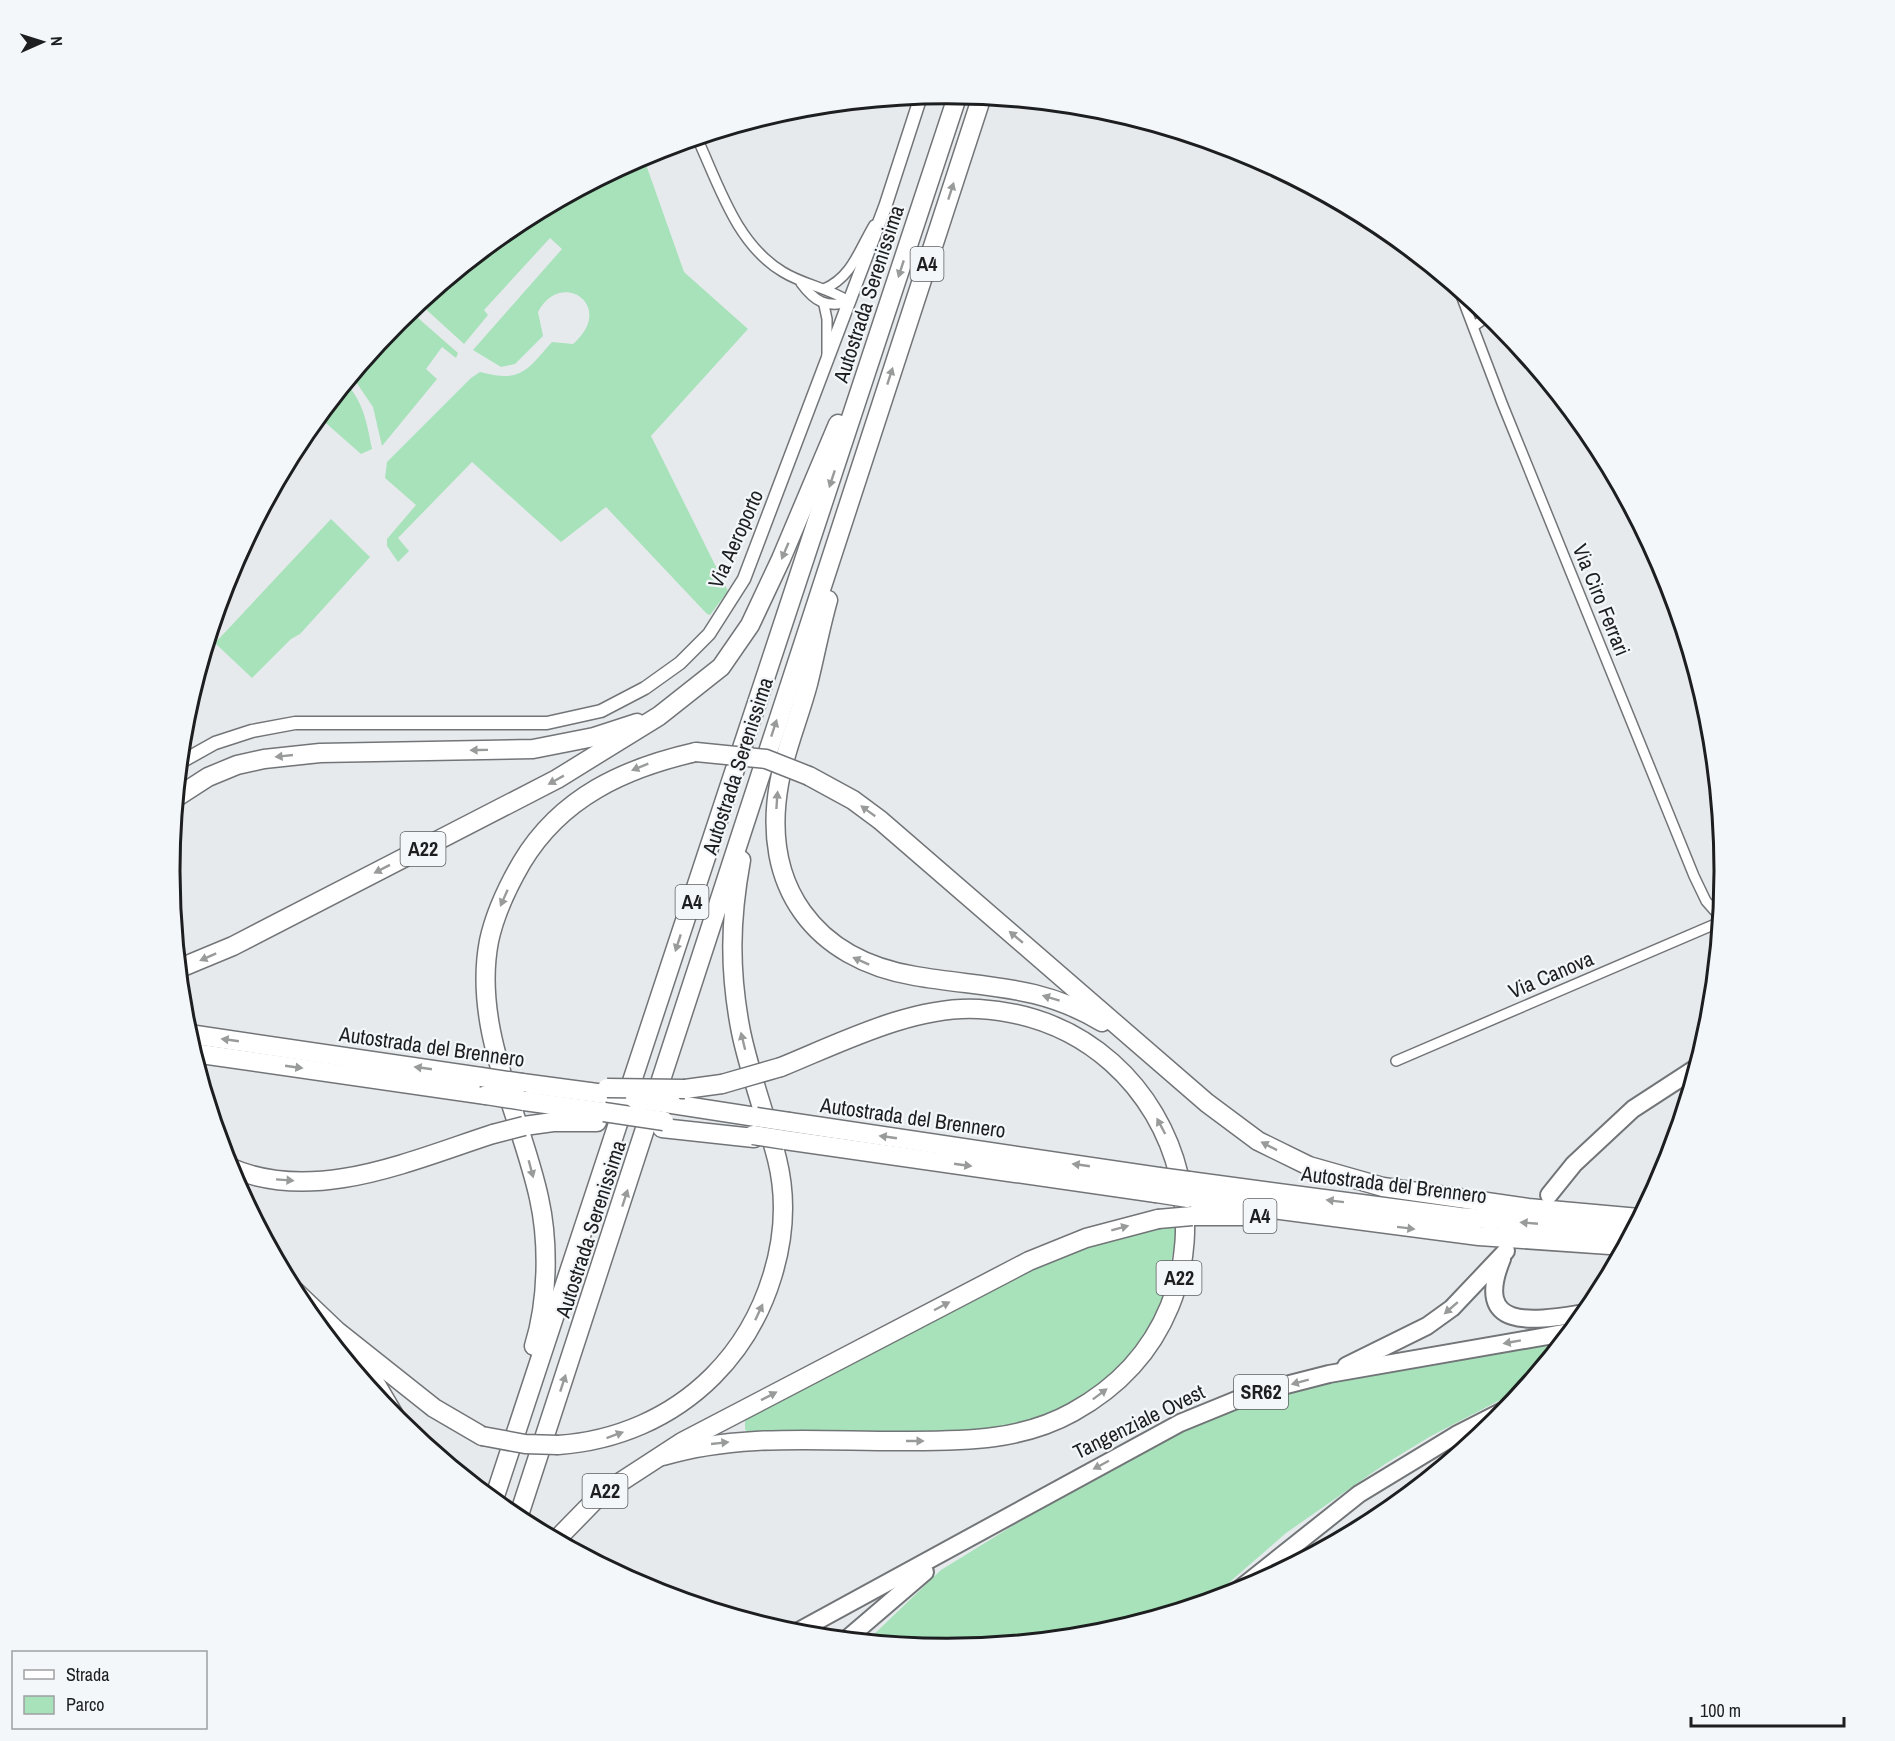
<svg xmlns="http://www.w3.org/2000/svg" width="1895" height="1741" font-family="'Archivo Narrow',sans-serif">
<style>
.green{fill:#a7e2ba}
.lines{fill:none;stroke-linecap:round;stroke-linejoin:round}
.minor-casing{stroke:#727578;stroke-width:12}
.tertiary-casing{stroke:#727578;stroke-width:15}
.trunk-casing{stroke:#727578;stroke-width:20}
.motorway-casing{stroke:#727578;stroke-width:21}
.minor{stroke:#fff;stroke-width:9}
.tertiary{stroke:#fff;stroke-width:12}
.trunk{stroke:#fff;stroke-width:16}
.motorway{stroke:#fff;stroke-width:18}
.motorway-bridge-casing{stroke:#727578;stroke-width:21;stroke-linecap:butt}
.motorway-bridge{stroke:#fff;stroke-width:18}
.oneway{fill:#999a9a}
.labels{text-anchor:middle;stroke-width:4.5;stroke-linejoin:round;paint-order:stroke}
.shield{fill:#f4f7fa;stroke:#5e5f61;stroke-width:1.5}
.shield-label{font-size:20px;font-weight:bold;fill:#1d1e1f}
.street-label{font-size:21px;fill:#1d1e1f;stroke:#f4f7fa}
.rim{fill:none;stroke:#1d1e1f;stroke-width:3}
</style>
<rect width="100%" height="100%" fill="#e7eaed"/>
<g class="green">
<path d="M643,156L684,272L748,329L651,436L728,591L710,615L707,614L606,507L561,542L472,462L398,538L409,551L398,562L387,546V539L416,505L385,478L387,462L471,378L480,372C521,383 526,371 552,342L573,344C617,306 561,268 538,312L543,336L515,364L501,367L473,350L562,249L550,238L484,310L488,315L464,344L419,303L516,224Z"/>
<polygon points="410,311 458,353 456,358 442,347 426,369 437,379 382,446 373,407 352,376 398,320"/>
<path d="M346,383C364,403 367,424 372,449L361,454L319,417Z"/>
<polygon points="331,519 370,557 300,634 291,639 252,678 215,643"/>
<polygon points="1180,1224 1157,1319 1109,1381 1048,1417 975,1433 748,1434 745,1429 745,1420 749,1416 1027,1267 1131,1230"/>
<polygon points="1562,1342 1523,1388 1431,1436 1385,1464 1286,1533 1209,1600 1099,1633 947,1648 868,1640 941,1570 1118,1461 1204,1421 1287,1391"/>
</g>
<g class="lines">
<defs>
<g id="minor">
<path d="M697,138C719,185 736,244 783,272C804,285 829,288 850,302"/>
<path d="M801,283C815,302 826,308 850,302"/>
<path d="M824,289C852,277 859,250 874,225"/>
<polyline points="1459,290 1502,403 1694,876 1706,901 1720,917"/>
<polyline points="824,305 827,319 827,359"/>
<polyline points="1474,326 1490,315"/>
<polyline points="1396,1061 1720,922"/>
</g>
<polyline id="tertiary" points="181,762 215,743 252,731 295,723 547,723 601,711 645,688 680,663 709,634 744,579 885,207 921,96"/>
<g id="trunk">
<polyline points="1549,1195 1574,1164 1633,1109 1696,1068"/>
<path d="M1502,1259C1471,1334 1539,1320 1585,1313"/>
<polyline points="1346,1366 1427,1326 1452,1308 1506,1251"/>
<polyline points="1237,1591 1359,1494 1456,1435 1507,1409"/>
<polyline points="795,1633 1180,1423 1251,1394 1329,1374 1570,1332"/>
<polyline points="848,1638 925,1572"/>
</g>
<g id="motorway">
<path d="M828,600C820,628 815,656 808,684C799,718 785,750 779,784C761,886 814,959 915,976C984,988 1039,984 1102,1022"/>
<polyline points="809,776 853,800 880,820 1207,1103 1258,1141 1309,1166 1383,1187 1528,1208 1639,1218"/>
<polyline points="177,797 208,777 237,765 264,759 320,753 533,749 594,737 637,723"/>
<polyline points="180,968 233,946 557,779 659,716 721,667 750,625 781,559 838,424"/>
<polyline points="189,1034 481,1077"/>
<polyline points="194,1053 486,1095"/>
<polyline points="522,1083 612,1095"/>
<polyline points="685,1089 722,1084"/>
<polyline points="524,1101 604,1112"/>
<polyline points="672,1104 756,1117"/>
<polyline points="789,1122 1159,1177"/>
<polyline points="524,1126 553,1122 597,1122"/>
<polyline points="662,1128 754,1138"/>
<polyline points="785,1140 1156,1193"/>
<path d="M229,1167C314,1205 412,1160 493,1134"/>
<polyline points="1189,1181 1460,1217 1622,1229"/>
<polyline points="1188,1198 1479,1236 1624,1246"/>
<polyline points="1192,1216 1248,1216"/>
<polyline points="295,1291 337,1331 434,1408 482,1436"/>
<path d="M534,1346C548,1301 549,1243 539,1198C521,1115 472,1029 489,941C495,913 508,886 522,862C561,797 625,768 696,752"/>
<polyline points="353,1351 370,1374 394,1415"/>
<path d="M558,1445C616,1441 671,1418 713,1376C767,1322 796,1235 777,1159C766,1116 750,1075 741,1032C729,971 730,920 741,860"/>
<path d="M663,1456C743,1432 829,1442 911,1441C967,1441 1023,1440 1073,1412C1265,1306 1195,1022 979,1009C914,1005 840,1043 781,1067"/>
<polyline points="494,1499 958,94"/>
<polyline points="518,1518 982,96"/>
<polyline points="557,1539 599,1496 682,1442 1029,1261 1086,1238 1158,1219"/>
</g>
</defs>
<use href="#minor" class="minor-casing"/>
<use href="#tertiary" class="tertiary-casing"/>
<use href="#trunk" class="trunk-casing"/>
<use href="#motorway" class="motorway-casing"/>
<use href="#minor" class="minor"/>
<use href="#tertiary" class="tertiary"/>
<use href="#trunk" class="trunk"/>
<use href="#motorway" class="motorway"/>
<defs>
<g id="motorway-bridge">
<polyline points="696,752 766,759 809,776"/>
<polyline points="481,1077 522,1083"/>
<polyline points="722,1084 781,1067"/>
<polyline points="607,1088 685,1089"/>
<polyline points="486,1095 524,1101"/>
<polyline points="635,1099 672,1104"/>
<polyline points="604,1112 664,1121"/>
<polyline points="756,1117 789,1122"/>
<polyline points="493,1134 524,1126"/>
<polyline points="753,1135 785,1140"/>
<polyline points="1159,1177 1189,1181"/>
<polyline points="1156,1193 1188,1198"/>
<polyline points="1158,1219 1192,1216"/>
<polyline points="482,1436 525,1444 558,1445"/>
</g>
</defs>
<use href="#motorway-bridge" class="motorway-bridge-casing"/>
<use href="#motorway-bridge" class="motorway-bridge"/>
</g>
<defs><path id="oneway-solid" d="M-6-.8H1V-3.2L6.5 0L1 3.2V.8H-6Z" transform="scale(1.5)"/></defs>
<g class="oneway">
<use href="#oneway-solid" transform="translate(951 191) rotate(-72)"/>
<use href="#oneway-solid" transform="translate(901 269) rotate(108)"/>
<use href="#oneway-solid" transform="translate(890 376) rotate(-72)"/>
<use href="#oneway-solid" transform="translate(832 479) rotate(108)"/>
<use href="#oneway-solid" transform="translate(785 551) rotate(113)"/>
<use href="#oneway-solid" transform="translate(774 728) rotate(-72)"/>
<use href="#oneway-solid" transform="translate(479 750) rotate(179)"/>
<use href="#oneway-solid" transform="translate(284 756) rotate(174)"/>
<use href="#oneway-solid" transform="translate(640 767) rotate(158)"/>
<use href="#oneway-solid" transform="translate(556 780) rotate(151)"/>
<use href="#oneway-solid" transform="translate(777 800) rotate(-86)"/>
<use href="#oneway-solid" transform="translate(868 811) rotate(-144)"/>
<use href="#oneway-solid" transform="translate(382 869) rotate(153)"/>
<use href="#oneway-solid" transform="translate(504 898) rotate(114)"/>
<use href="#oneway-solid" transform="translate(1016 937) rotate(-140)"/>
<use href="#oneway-solid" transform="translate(678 943) rotate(108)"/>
<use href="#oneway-solid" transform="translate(208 957) rotate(156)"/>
<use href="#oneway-solid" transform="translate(861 961) rotate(-156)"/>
<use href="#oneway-solid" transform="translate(1051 998) rotate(-163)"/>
<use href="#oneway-solid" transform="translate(230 1040) rotate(-172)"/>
<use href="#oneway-solid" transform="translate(743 1041) rotate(-104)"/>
<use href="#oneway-solid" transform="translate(294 1067) rotate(8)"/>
<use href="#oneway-solid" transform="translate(423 1068) rotate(-172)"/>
<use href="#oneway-solid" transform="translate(1161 1126) rotate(-118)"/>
<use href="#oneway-solid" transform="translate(888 1137) rotate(-172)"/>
<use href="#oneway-solid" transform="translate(1269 1146) rotate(-153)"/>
<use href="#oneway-solid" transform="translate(963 1165) rotate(8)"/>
<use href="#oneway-solid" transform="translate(1081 1165) rotate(-172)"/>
<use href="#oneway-solid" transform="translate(531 1169) rotate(75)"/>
<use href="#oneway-solid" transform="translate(285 1180) rotate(4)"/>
<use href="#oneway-solid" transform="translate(625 1198) rotate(-72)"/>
<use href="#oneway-solid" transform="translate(1335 1201) rotate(-173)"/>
<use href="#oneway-solid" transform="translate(1529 1223) rotate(-175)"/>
<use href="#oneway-solid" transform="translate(1120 1228) rotate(-15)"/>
<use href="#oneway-solid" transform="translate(1406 1228) rotate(7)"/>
<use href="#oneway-solid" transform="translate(942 1306) rotate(-28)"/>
<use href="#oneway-solid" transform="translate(1451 1308) rotate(139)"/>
<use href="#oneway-solid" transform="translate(759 1312) rotate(-65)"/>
<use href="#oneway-solid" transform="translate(1512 1342) rotate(170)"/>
<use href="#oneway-solid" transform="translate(1300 1382) rotate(165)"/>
<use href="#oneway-solid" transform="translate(563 1383) rotate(-72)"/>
<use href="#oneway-solid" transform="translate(1100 1394) rotate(-37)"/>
<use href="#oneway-solid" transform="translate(769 1396) rotate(-27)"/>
<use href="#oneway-solid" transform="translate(615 1435) rotate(-20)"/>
<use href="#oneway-solid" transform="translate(915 1441)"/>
<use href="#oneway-solid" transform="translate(720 1443) rotate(-6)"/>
<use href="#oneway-solid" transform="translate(1101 1465) rotate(152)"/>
</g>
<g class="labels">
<g class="shield">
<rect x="910.5" y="247" width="33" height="34" rx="4.5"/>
<rect x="400.5" y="832" width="45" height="34" rx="4.5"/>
<rect x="675.5" y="885" width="33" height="34" rx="4.5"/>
<rect x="1243.5" y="1199" width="33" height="34" rx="4.5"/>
<rect x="1156.5" y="1261" width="45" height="34" rx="4.5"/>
<rect x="1234" y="1375" width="54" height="34" rx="4.5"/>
<rect x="582.5" y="1474" width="45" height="34" rx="4.5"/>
</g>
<g class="shield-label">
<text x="927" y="271">A4</text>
<text x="423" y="856">A22</text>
<text x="692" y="909">A4</text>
<text x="1260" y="1223">A4</text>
<text x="1179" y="1285">A22</text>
<text x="1261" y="1399">SR62</text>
<text x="605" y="1498">A22</text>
</g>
<g class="street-label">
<text transform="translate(869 294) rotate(-72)" y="7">Autostrada Serenissima</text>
<text transform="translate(736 539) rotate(-66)" y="7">Via Aeroporto</text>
<text transform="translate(1601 600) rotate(68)" y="7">Via Ciro Ferrari</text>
<text transform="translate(738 766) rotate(-72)" y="7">Autostrada Serenissima</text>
<text transform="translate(1551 975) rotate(-23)" y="7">Via Canova</text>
<text transform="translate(432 1047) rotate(8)" y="7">Autostrada del Brennero</text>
<text transform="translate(913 1118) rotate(8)" y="7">Autostrada del Brennero</text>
<text transform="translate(1394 1185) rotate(7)" y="7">Autostrada del Brennero</text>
<text transform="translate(591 1229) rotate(-72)" y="7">Autostrada Serenissima</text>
<text transform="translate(1139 1422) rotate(-26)" y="7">Tangenziale Ovest</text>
</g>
</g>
<path d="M0 0H1895V1741H0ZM180 871a767 767 0 1 1 1534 0a767 767 0 1 1-1534 0Z" fill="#f4f7fa" fill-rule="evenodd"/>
<path class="rim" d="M180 871a767 767 0 1 1 1534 0a767 767 0 1 1-1534 0Z"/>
<rect x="12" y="1651" width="195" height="78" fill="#f4f7fa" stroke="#9ea0a2" stroke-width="1.5"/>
<rect x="24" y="1670" width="30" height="9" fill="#ffffff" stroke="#9ea0a2" stroke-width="1.5"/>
<text x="66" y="1681" font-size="18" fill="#1d1e1f">Strada</text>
<rect x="24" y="1696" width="30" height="18" fill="#a7e2ba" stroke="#9ea0a2" stroke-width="1.5"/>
<text x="66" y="1711" font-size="18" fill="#1d1e1f">Parco</text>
<g transform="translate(42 42) rotate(87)" stroke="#f4f7fa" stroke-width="4.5" paint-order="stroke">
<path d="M0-4.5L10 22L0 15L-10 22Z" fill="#1d1e1f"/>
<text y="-9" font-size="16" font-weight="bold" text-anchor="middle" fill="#1d1e1f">N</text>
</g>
<path d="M1691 1717v9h153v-9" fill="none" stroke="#1d1e1f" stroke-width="3"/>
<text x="1700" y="1717" font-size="18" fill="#1d1e1f" stroke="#f4f7fa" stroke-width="4.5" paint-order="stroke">100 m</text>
</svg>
